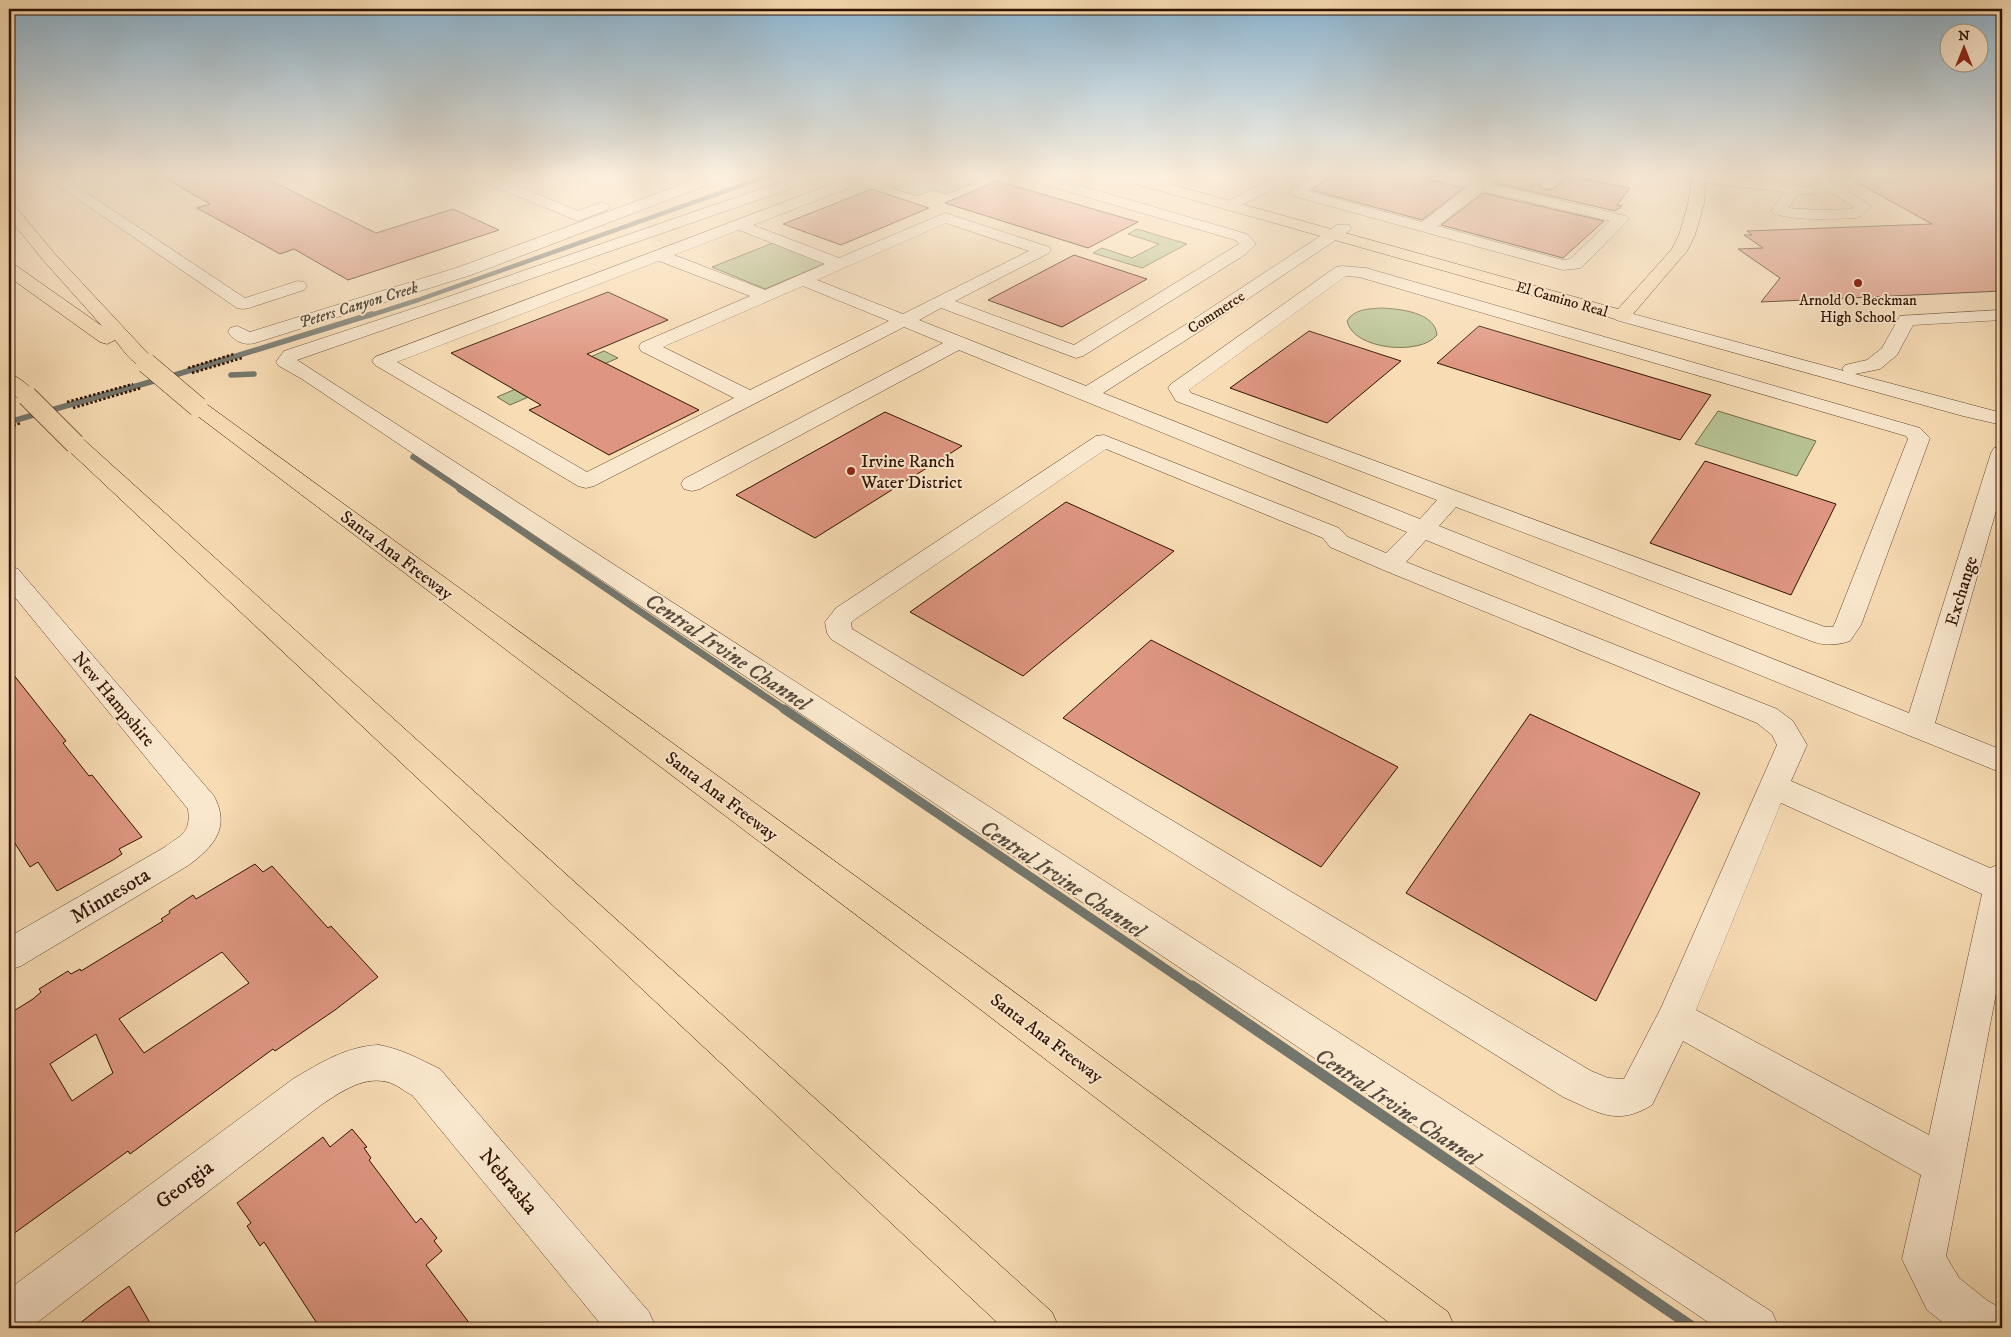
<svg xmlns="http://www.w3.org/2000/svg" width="2011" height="1337" font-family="'IM FELL DW Pica',serif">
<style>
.green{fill:#b7c292;stroke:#736a49}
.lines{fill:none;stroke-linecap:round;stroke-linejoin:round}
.stream-far4{stroke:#73766d;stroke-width:4.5}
.stream-far3{stroke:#73766d;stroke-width:5.5}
.stream-far2{stroke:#73766d;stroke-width:7}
.stream-far1{stroke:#73766d;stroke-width:9}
.stream{stroke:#73766d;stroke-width:11}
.building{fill:#de9681;stroke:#2f1200;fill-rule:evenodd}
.minor-casing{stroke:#61442d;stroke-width:1}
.major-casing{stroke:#2f1200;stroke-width:1}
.highway-casing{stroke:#2f1200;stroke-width:1}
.path{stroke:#2f1200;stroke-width:2.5;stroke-dasharray:2.5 2;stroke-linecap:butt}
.minor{fill:#fae8ce;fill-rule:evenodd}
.major{fill:#f8dcb4;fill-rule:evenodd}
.highway{fill:#f8dcb4;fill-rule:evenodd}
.highway-bridge-casing{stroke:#2f1200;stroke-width:21;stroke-linecap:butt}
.highway-bridge{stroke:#f8dcb4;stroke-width:20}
.poi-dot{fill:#8f2418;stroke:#fae8ce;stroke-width:2}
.labels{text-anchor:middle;stroke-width:4;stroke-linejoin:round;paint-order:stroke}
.far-street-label{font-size:15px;fill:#2f1200;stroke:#fae8ce}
.far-poi-label{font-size:15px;fill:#2f1200;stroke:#fae8ce}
.far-water-label{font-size:16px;font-style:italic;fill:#574c40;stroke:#fae8ce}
.poi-label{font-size:18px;fill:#2f1200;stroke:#fae8ce;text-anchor:start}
.street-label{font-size:18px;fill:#2f1200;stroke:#fae8ce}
.near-street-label{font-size:21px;fill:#2f1200;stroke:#fae8ce}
.near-water-label{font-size:22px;font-style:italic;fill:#574c40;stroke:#fae8ce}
</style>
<rect width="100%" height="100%" fill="#f8dcb4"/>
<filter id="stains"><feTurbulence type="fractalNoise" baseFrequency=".004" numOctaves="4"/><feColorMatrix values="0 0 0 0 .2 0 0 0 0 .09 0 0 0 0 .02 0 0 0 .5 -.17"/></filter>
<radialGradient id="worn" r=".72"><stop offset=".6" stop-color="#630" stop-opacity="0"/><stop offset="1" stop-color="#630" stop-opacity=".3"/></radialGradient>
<g class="green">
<polygon points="920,176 934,176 942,179 948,176 962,176 978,181 947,194 933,190 917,196 891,188"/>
<polygon points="1137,229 1187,244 1142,268 1093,253 1102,248 1132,258 1159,244 1128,234"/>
<polygon points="773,243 826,263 765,289 712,267"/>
<path d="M1381,308C1400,309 1435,312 1437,335C1421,356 1353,350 1347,321C1354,309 1368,309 1381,308Z"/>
<polygon points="604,351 618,358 510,405 497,397"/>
<polygon points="1718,411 1816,441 1797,476 1695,444"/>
</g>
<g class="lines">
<polyline class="stream-far4" points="368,316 418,300 768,176"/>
<g class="stream-far3">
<polyline points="231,375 254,374"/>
<polyline points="9,422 175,375 372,314"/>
<polyline points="413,457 462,490"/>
</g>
<polyline class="stream-far2" points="460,489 785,710"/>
<polyline class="stream-far1" points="784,709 1194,988"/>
<polyline class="stream" points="1192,986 1694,1328"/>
</g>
<g class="building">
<polygon points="161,176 262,176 376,233 453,209 499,230 348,280 294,249 280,254 197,208 210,204"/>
<polygon points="1331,176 1424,176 1433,181 1464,188 1422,220 1311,190"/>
<polygon points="1497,176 1546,176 1539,185 1543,190 1554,189 1567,176 1630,188 1617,205 1622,206 1615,211 1495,183 1498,179"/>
<polygon points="1845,176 1985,176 2002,185 2002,291 1761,302 1780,278 1738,249 1763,248 1744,235 1752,235 1747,231 1932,224"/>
<polygon points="997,181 1138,222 1088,248 945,203"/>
<polygon points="872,189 929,208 841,245 783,224"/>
<polygon points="1483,193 1604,221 1563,258 1441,225"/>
<polygon points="1074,255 1147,279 1062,327 988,300"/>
<polygon points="608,292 668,320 587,354 699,410 609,455 529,410 541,405 451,353"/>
<polygon points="1479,326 1711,395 1680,440 1437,363"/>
<polygon points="1309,331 1401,361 1327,423 1230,388"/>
<polygon points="885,412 962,446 815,538 736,495"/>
<polygon points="1705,461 1836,504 1791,595 1650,543"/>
<polygon points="1066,502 1174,551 1023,676 910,612"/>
<polygon points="1151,640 1398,767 1321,867 1063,718"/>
<polygon points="9,669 66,741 63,743 89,776 92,775 142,837 119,849 122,854 113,860 57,891 38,862 30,867 9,834"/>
<polygon points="1530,714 1700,793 1596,1001 1406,893"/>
<path d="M255,864L263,872L272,866L328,928L331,926L378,977L335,1010L275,1051L273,1049L130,1154L128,1151L9,1237V1014L33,999L41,992L39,989L68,971L71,974L80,969L81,971L163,921L161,919L170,913L169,911L193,895L196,899ZM222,952L249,983L144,1053L119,1019ZM96,1034L113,1073L72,1101L50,1064Z"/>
<polygon points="352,1129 367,1147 364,1148 371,1158 369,1160 416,1223 421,1218 437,1238 434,1241 442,1251 426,1265 473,1328 320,1328 264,1242 260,1246 247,1226 251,1223 237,1203 323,1137 330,1147"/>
<polygon points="129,1286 153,1328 74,1328 99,1308"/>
</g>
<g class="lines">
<defs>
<g id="minor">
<polygon points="75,176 100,176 98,179 75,185 245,298 298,281 304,282 307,286 304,290 249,308 243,309 237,308 56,184 58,181"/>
<path d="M101,176H119L126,183L124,186C115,188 107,183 101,176Z"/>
<polygon points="474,176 495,176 578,211 602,202 607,204 610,207 607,210 578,221 476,179"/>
<path d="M704,176H725L723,179L471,275L255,343C244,346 234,341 228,332L230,328L237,326L250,332L459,267Z"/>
<polygon points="798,176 820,176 818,179 297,360 1772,1312 1779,1328 1717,1328 302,379 279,366 276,362 284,351 433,302"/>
<path d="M853,176H874L872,179L753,225L839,258L945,213L1049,247L1051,250L1049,253L955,301L1074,345L1239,244L1235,240L1025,179L1023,176H1047L1247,234L1256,244L1246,254L1083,356L1076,358L941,308L919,320L1086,386L1185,325L1337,225H1349L1351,228L1349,231L1197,333L1103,393L1420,519L1437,500L1176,401L1168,388L1171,384L1336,267L1342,266L1366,268L1920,428L1930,438L1861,625L1850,641C1838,645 1826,646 1814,642L1456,507L1439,526L1909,713L1991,453L1994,448L2002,447V490L1935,723L2002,750V773L1426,540L1406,562L1777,709L1793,721L1807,745L1791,781L1990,868L2002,863V962L1946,1256L1959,1278L1988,1301L2002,1309V1328H1950L1927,1310L1902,1259L1921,1175L1683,1041L1652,1105C1616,1127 1598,1112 1563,1097L831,639L827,633L825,622L836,608L1096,436L1104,435L1339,528L1348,537L1386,553L1407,532L959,350L700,489L692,491L684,489L681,484L684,479L943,343L904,327L594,486L586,488L578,486L375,365L372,361L375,357ZM946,223L1029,251L903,314L817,280ZM739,230L825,264L765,290L674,255ZM659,261L750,296L641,343L639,347L641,351L734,398L587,472L397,362ZM1346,276L1359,277L1906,436L1908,439L1835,623L1833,627H1825L1191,393L1189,390ZM803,286L889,321L750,390L663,347ZM1106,449L1323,538L1330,547L1381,569L1757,723L1772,735L1777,745L1661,1008L1624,1079L1608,1078L1591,1071L852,629L851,623L854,620ZM1781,803L1982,894L1929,1135L1696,1010Z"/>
<polygon points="1277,176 1296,176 1235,209 1225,209 1222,206 1225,203"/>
<path d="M1311,176H1329L1307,191L1422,222L1468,187L1433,179L1431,176H1458L1477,181L1483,176H1494L1496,179L1491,184L1626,216L1629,219L1581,268L1563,270L1293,196L1291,193L1293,187ZM1483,191L1610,221L1570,259L1563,260L1437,226Z"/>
<polygon points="1549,176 1565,176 1553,188 1543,188 1541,185"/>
<path d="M1693,176H1723L1809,187L1814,188L1816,191L1814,194H1798L1788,208L1818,210L1852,209L1854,207L1807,176H1825L1871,206L1861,216L1856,218C1828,219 1801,221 1774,214L1771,211L1784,192L1699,182L1694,181Z"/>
<polygon points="2002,310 2002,320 1913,325 1897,355 1880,369 1855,374 2002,413 2002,425 1963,416 1616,320 1613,316 1616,312 1622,311 1844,371 1842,369 1845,365 1867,360 1882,348 1900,316"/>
<path d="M9,566L18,569L214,796C231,828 213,847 189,865L21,966L9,970V937L165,847C183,834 191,832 188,809L9,590Z"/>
<path d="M379,1045C402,1049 419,1059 440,1069L649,1312L656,1328H604L412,1095C405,1092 399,1086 391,1083C365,1074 341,1092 321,1105L30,1328H9V1289L293,1079C320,1063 347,1046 379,1045Z"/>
</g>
<polygon id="major" points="1116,176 1141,176 1618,309 1672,249 1679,235 1688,204 1692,176 1706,176 1704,204 1695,235 1687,251 1628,320 1622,321 1118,179"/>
<g id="highway">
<path d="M9,204L14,205L55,254L153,359L156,363L153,367C136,371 125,352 115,340L107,344L100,342L9,277V264L15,265L102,326L43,260L9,218Z"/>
<path d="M9,374C20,377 31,387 37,396L34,400C22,403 17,398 9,390Z"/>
<polygon points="198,401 205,403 968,958 1448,1312 1455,1328 1396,1328 942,980 191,411 188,407 191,403"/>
<polygon points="75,438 83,439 1052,1312 1059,1328 1003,1328 67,449 64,444 67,439"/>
</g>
</defs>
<use href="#minor" class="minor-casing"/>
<use href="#major" class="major-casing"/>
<use href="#highway" class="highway-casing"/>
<g class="path">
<polyline points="188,368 234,354"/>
<polyline points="192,373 242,358"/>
<polyline points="67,402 133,384"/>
<polyline points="73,408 141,388"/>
<polyline points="9,427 21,423"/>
</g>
<use href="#minor" class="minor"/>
<use href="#major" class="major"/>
<use href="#highway" class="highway"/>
<defs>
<g id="highway-bridge">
<polyline points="146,363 198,407"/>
<polyline points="27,396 75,444"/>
</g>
</defs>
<use href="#highway-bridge" class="highway-bridge-casing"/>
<use href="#highway-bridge" class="highway-bridge"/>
</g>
<linearGradient id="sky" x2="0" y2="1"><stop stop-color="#8bb6d4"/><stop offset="0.48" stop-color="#fcefdd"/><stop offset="1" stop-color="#fcefdd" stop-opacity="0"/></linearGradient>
<rect width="2011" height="364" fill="url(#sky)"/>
<g class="poi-dot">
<circle cx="1858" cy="283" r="5"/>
<circle cx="851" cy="471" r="5"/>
</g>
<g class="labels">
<g class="far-street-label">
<text transform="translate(1562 299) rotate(16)" y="5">El Camino Real</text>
<text transform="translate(1216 312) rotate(-33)" y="5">Commerce</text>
</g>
<g class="far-poi-label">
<text x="1858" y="305">Arnold O. Beckman<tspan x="1858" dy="17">High School</tspan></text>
</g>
<g class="far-water-label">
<text transform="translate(358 304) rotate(-17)" y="6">Peters Canyon Creek</text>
</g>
<g class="poi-label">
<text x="861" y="467">Irvine Ranch<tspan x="861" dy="21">Water District</tspan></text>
</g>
<g class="street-label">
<text transform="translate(397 555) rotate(37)" y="6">Santa Ana Freeway</text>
<text transform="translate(1961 591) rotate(-73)" y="6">Exchange</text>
<text transform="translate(114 699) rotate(50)" y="6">New Hampshire</text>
<text transform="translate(722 796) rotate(37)" y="6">Santa Ana Freeway</text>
<text transform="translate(1047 1038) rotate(37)" y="6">Santa Ana Freeway</text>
</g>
<g class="near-street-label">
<text transform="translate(110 895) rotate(-31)" y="7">Minnesota</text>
<text transform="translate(509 1181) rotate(50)" y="7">Nebraska</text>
<text transform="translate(184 1184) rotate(-37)" y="7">Georgia</text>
</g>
<g class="near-water-label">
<text transform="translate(728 651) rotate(34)" y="8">Central Irvine Channel</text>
<text transform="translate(1063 878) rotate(34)" y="8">Central Irvine Channel</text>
<text transform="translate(1398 1106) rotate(34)" y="8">Central Irvine Channel</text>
</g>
</g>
<rect width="2011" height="1337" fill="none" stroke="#f8dcb4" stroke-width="30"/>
<rect x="10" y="10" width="1991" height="1317" fill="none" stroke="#2f1200" stroke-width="2.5"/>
<rect x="15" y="15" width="1981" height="1307" fill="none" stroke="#2f1200"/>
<g transform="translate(1964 48)"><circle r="24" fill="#fae8ce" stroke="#a9927c"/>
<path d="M0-4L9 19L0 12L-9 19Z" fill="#8f2418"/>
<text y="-8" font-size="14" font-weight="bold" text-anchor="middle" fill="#2f1200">N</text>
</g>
<rect width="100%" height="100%" filter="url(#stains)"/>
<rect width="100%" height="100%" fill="url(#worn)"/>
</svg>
